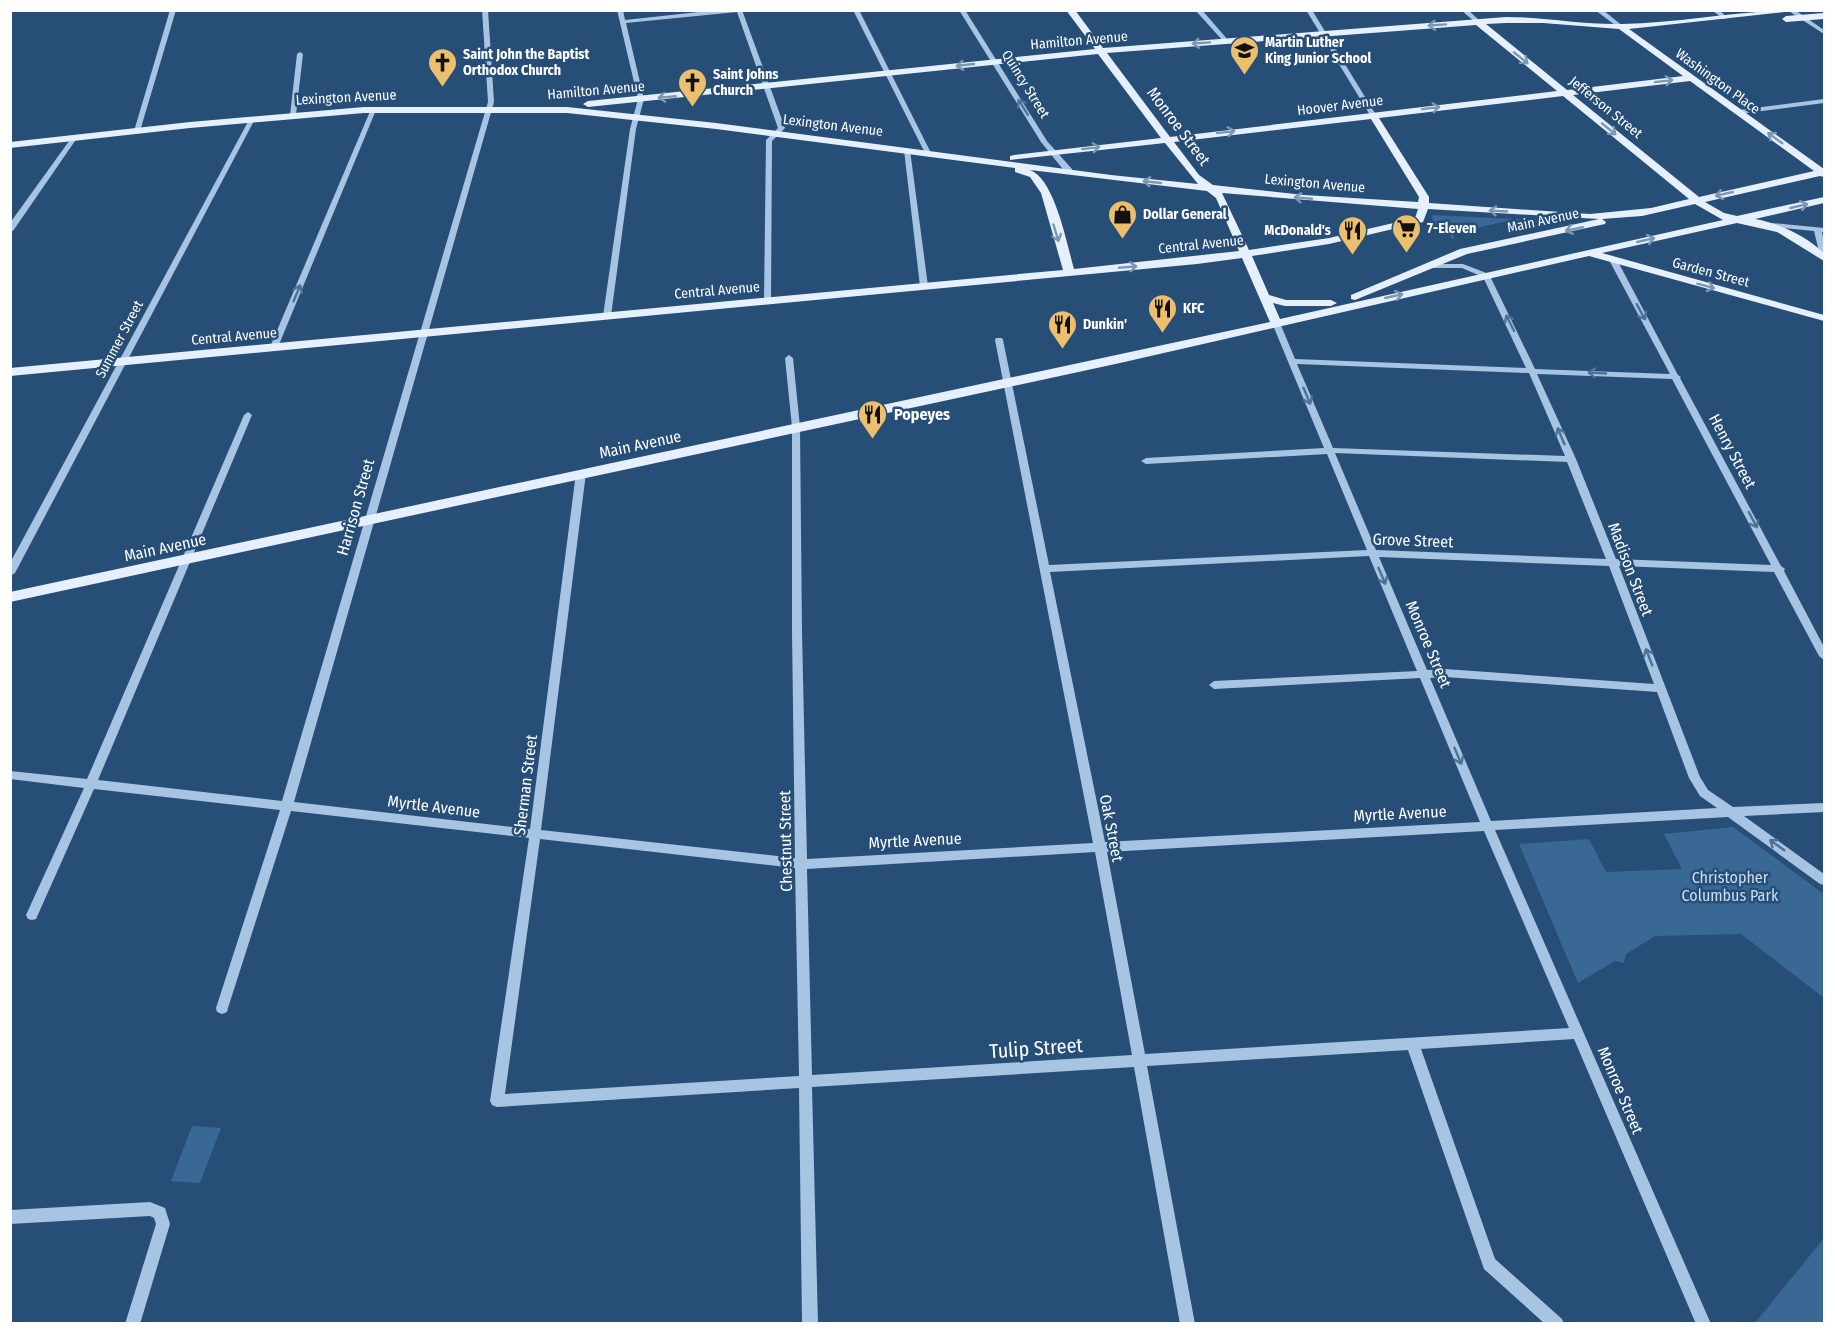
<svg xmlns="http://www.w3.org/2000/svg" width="1835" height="1334" font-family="'Fira Sans Condensed',sans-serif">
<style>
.green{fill:#3a6894}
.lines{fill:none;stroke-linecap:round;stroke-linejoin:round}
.minor{fill:#a7c5e2;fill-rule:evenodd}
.major{fill:#e6f0fc;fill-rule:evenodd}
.oneway{stroke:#7c97b3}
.oneway2{stroke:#4d7297}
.labels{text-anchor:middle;stroke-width:5;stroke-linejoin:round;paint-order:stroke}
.far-street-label{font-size:14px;fill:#fff;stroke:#264e77}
.far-poi-label{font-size:14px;font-weight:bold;fill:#fff;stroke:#264e77;text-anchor:start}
.street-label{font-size:16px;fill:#fff;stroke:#264e77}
.poi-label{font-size:16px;font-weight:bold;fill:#fff;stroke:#264e77;text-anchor:start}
.park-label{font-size:16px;fill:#c9def2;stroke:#264e77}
.near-street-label{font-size:20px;fill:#fff;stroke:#264e77}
</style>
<rect width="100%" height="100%" fill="#264e77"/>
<g class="green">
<polygon points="1432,215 1560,221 1560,223 1507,221 1454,233 1454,238 1452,239 1444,228 1433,225"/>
<polygon points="1733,827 1824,894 1824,998 1741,934 1655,936 1626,954 1624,963 1615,961 1578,983 1519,844 1589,839 1606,872 1682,869 1664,834"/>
<polygon points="192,1126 221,1128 200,1183 171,1181"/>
<polygon points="1824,1238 1824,1323 1755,1323"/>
</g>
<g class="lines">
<g class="minor">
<polygon points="170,10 176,10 140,131 135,132 134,131"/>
<path d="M482,10H488L494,102L294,802L530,829L576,473L581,470L586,473L541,830L795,858L792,632V427L785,358L789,355L793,358L800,427L802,632L807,859L1093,843L995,340L996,338H1002L1003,340L1049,565L1367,550L1327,454L1146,464L1141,461L1146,458L1324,448L1272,323L1276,321L1280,323L1295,359L1526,368L1483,277L1462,268H1427V264H1463L1489,274L1535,369L1670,374L1609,260L1616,258L1678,375L1681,377L1680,378L1781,566L1785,569L1784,571L1824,647V660L1819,656L1774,572L1619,566L1700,777L1708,790L1733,807L1824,803V812L1744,816L1824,874V885L1820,884L1728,817L1495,830L1711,1324H1696L1574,1039L1421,1049L1495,1259L1562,1319L1564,1324H1545L1484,1269L1408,1050L1147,1066L1195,1324H1180L1134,1067L812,1087L818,1324H802L799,1088L497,1107L492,1105L490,1101L529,838L291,811L228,1008L227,1012L222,1014L217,1012L216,1008L280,810L94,789L36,919L32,920L28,919L26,915L84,788L10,779V771L87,779L244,415L248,412L252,415L98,780L282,801L488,102ZM1297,364L1529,373L1565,456L1333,448ZM1537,374L1672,379L1771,565L1616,559L1576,459ZM1335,453L1567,462L1606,559L1376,550ZM1369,556L1417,671L1214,681L1209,685L1214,689L1420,678L1480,822L1105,842L1050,572ZM1379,557L1609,566L1654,684L1445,669L1427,670ZM1445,677L1657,692L1689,778L1700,796L1717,808L1491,821L1430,678ZM1484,831L1569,1028L1145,1054L1107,852ZM540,839L795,868L799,1076L505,1094ZM1095,852L1132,1055L812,1075L807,869Z"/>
<polygon points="617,10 623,10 625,20 717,10 742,10 785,128 772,141 771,303 768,303 764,301 766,140 778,128 737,12 626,23 644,99 636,129 611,316 607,318 603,316 630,129 638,99"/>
<polygon points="853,10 859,10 931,153 930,154 925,153"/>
<polygon points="959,10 965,10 1047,141 1072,169 1072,173 1066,173 1041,142"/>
<polygon points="1195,10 1202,10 1228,40 1228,42 1224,42"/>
<polygon points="1306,10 1312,10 1376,115 1375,116 1370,115"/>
<polygon points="1461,10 1468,10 1481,22 1476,23"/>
<polygon points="1595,10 1603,10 1624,27 1619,28"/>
<polygon points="1712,10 1719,10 1728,18 1723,19"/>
<polygon points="1787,10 1795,10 1824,30 1824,34"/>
<polygon points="300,52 303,54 296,115 293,117 290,115 297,54"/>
<polygon points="1824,99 1824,103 1738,114 1735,112 1738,110"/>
<polygon points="371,109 376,110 278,347 274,349 271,349 270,347"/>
<polygon points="250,118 255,119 15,573 10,576 10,563"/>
<polygon points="72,137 77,138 13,231 10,231 10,223"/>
<polygon points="907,148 910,150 928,286 924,288 920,286 904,150"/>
<polygon points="1761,222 1824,228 1824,232 1822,232 1824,243 1824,258 1820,256 1814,231 1764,226 1760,224"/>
<polygon points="150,1202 165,1208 170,1224 140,1324 125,1324 156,1224 154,1218 150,1216 10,1224 10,1210"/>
</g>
<g class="major">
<path d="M1066,10H1075L1103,48L1506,17C1545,17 1583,25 1622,24C1682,23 1741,10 1802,10L1629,29L1824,169V177L1820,176L1705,202L1724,213L1737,216L1824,197V203L1755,219C1781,224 1804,235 1824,253V261L1777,232L1737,223L1602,253L1824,315V321L1589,256L1120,363L10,602V592L1270,322L1242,258L1197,264L10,376V368L1063,270L1041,193L1030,177L1015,172V168L716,129L567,113H364L190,128L10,148V142L190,122L364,107H567L716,123L1111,175L1198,184L1165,143L1010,160V156L1014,155L1161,138L1098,54L588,107L583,104L588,101L1095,49ZM1506,23H1543L1619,29L1683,76L1567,90L1486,24ZM1476,25L1557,91L1170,137L1107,53ZM1690,81L1814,171L1699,197L1573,95ZM1563,96L1689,199L1651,208L1590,214L1429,203V197L1379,118ZM1371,119L1419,197L1418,202L1304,195L1213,185L1199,175L1174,142ZM1030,170L1207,191L1216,198L1239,251L1074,269C1067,245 1055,179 1030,170ZM1222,193L1418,209L1415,218L1329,238L1249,250ZM1695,204L1723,220L1280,319L1273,303L1285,306H1331L1337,303L1331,300H1286L1269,295L1252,256L1329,244L1423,222L1428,209L1599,219L1460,249L1351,295V299L1355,300L1467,254L1605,224L1606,222L1602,219L1642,216Z"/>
<polygon points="1824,13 1824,19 1786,22 1782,19 1786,16"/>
</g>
</g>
<defs><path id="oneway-shaft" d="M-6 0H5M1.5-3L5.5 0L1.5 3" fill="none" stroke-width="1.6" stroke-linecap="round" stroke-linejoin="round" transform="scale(1.5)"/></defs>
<g class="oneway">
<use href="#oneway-shaft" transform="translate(1437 25) rotate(176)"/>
<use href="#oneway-shaft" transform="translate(1201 43) rotate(176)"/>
<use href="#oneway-shaft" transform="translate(1521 58) rotate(39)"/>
<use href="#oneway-shaft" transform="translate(965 65) rotate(174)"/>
<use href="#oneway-shaft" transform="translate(1664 81) rotate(-7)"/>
<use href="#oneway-shaft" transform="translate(667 97) rotate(175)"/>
<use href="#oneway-shaft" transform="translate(1431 108) rotate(-7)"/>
<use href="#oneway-shaft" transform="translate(1609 129) rotate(39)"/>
<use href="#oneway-shaft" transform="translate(1226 132) rotate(-7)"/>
<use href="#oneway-shaft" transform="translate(1775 138) rotate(-144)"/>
<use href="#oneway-shaft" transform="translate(1091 148) rotate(-7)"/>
<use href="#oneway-shaft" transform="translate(1152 182) rotate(-174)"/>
<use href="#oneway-shaft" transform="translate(1724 194) rotate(167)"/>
<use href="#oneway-shaft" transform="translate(1303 198) rotate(-175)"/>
<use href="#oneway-shaft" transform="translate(1799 206) rotate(-13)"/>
<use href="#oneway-shaft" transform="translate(1498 211) rotate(-177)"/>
<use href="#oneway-shaft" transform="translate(1574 229) rotate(168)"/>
<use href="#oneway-shaft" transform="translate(1056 233) rotate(73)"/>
<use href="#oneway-shaft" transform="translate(1646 240) rotate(-13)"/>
<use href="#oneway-shaft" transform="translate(1128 267) rotate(-5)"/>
<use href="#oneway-shaft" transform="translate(1706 286) rotate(15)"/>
<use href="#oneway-shaft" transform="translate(1394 296) rotate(-13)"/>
</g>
<g class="oneway2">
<use href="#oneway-shaft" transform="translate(1023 107) rotate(-122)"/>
<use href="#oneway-shaft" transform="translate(297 293) rotate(-67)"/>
<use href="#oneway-shaft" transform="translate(1641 312) rotate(61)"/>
<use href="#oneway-shaft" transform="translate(1510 323) rotate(-117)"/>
<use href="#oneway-shaft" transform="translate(1597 373) rotate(-177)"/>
<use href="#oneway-shaft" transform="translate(1307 396) rotate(67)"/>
<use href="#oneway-shaft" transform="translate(1561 436) rotate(-113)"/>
<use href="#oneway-shaft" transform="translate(1753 520) rotate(62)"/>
<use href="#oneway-shaft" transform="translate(1382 576) rotate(67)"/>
<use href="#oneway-shaft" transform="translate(1649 657) rotate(-111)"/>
<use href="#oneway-shaft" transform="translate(1458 756) rotate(67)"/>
<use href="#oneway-shaft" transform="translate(1777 845) rotate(-144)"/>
</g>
<defs>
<symbol id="school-pin" viewBox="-11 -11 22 30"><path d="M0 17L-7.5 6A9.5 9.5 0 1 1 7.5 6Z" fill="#ebbf6d" stroke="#264e77"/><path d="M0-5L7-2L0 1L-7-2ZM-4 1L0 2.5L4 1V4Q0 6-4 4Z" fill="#111"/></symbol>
<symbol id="church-pin" viewBox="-11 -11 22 30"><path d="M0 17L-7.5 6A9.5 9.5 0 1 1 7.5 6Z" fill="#ebbf6d" stroke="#264e77"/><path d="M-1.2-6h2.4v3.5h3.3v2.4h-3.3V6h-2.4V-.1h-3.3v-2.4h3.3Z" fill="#111"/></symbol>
<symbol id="shop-pin" viewBox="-11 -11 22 30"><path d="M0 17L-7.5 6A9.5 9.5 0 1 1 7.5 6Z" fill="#ebbf6d" stroke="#264e77"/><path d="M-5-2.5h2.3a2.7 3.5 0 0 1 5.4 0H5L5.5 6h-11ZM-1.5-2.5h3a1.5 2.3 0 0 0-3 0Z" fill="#111"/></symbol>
<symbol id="supermarket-pin" viewBox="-11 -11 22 30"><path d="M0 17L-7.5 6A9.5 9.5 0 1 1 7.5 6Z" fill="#ebbf6d" stroke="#264e77"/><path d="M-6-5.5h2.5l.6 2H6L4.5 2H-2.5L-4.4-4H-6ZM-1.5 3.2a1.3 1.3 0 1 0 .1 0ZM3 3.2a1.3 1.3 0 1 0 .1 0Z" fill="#111"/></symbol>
<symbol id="restaurant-pin" viewBox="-11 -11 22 30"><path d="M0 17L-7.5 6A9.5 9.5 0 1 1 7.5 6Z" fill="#ebbf6d" stroke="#264e77"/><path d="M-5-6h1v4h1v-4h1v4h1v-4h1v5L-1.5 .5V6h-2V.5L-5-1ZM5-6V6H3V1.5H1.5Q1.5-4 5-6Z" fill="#111"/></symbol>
</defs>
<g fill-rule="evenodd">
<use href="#school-pin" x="1228" y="34" width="33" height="45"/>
<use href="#church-pin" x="426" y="46" width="33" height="45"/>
<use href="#church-pin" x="676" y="66" width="33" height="45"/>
<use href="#shop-pin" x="1106" y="198" width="33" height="45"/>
<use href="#supermarket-pin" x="1390" y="212" width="33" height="45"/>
<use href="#restaurant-pin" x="1336" y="214" width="33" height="45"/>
<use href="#restaurant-pin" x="1146" y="292" width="33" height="45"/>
<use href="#restaurant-pin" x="1046" y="308" width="33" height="45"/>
<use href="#restaurant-pin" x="856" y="398" width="33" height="45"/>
</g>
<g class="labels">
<g class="far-street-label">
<text transform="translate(1079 40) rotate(-5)" y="5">Hamilton Avenue</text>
<text transform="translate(1718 81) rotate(36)" y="5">Washington Place</text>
<text transform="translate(1026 84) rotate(58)" y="5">Quincy Street</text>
<text transform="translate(596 90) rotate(-5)" y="5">Hamilton Avenue</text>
<text transform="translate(346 97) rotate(-3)" y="5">Lexington Avenue</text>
<text transform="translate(1340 105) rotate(-7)" y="5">Hoover Avenue</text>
<text transform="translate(1606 107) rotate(39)" y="5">Jefferson Street</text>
<text transform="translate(833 125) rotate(7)" y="5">Lexington Avenue</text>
<text transform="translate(1315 183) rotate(5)" y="5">Lexington Avenue</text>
<text transform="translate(1543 220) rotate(-12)" y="5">Main Avenue</text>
<text transform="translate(1201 244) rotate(-6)" y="5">Central Avenue</text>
<text transform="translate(1711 272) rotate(15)" y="5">Garden Street</text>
<text transform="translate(717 290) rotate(-5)" y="5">Central Avenue</text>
<text transform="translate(234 336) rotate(-5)" y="5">Central Avenue</text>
<text transform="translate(119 339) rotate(-62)" y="5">Summer Street</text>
</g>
<g class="far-poi-label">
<text x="1265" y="47">Martin Luther<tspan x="1265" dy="16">King Junior School</tspan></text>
<text x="463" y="59">Saint John the Baptist<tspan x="463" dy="16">Orthodox Church</tspan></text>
<text x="713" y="79">Saint Johns<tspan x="713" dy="16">Church</tspan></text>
<text x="1143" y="219">Dollar General</text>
<text x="1427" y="233">7-Eleven</text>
<text x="1331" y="235" text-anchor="end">McDonald's</text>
<text x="1183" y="313">KFC</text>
<text x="1083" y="329">Dunkin'</text>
</g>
<g class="street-label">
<text transform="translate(1179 126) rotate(53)" y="6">Monroe Street</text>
<text transform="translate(640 444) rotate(-12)" y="6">Main Avenue</text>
<text transform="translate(1733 451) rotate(62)" y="6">Henry Street</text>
<text transform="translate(355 507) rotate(-74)" y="6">Harrison Street</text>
<text transform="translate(1413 540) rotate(2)" y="6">Grove Street</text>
<text transform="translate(165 547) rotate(-12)" y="6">Main Avenue</text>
<text transform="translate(1631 569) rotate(69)" y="6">Madison Street</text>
<text transform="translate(1429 644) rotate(67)" y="6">Monroe Street</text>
<text transform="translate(525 785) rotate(-83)" y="6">Sherman Street</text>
<text transform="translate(434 806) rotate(7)" y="6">Myrtle Avenue</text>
<text transform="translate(1400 813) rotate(-3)" y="6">Myrtle Avenue</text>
<text transform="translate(1112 828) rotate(79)" y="6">Oak Street</text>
<text transform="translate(915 840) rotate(-3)" y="6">Myrtle Avenue</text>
<text transform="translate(785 841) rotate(-91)" y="6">Chestnut Street</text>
<text transform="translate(1621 1090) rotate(67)" y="6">Monroe Street</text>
</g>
<g class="poi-label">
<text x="894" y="420">Popeyes</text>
</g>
<g class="park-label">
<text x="1730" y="883">Christopher<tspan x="1730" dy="18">Columbus Park</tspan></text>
</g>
<g class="near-street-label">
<text transform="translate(1036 1048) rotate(-4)" y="7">Tulip Street</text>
</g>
</g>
<rect width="1835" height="1334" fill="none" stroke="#ffffff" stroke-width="24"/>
</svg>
